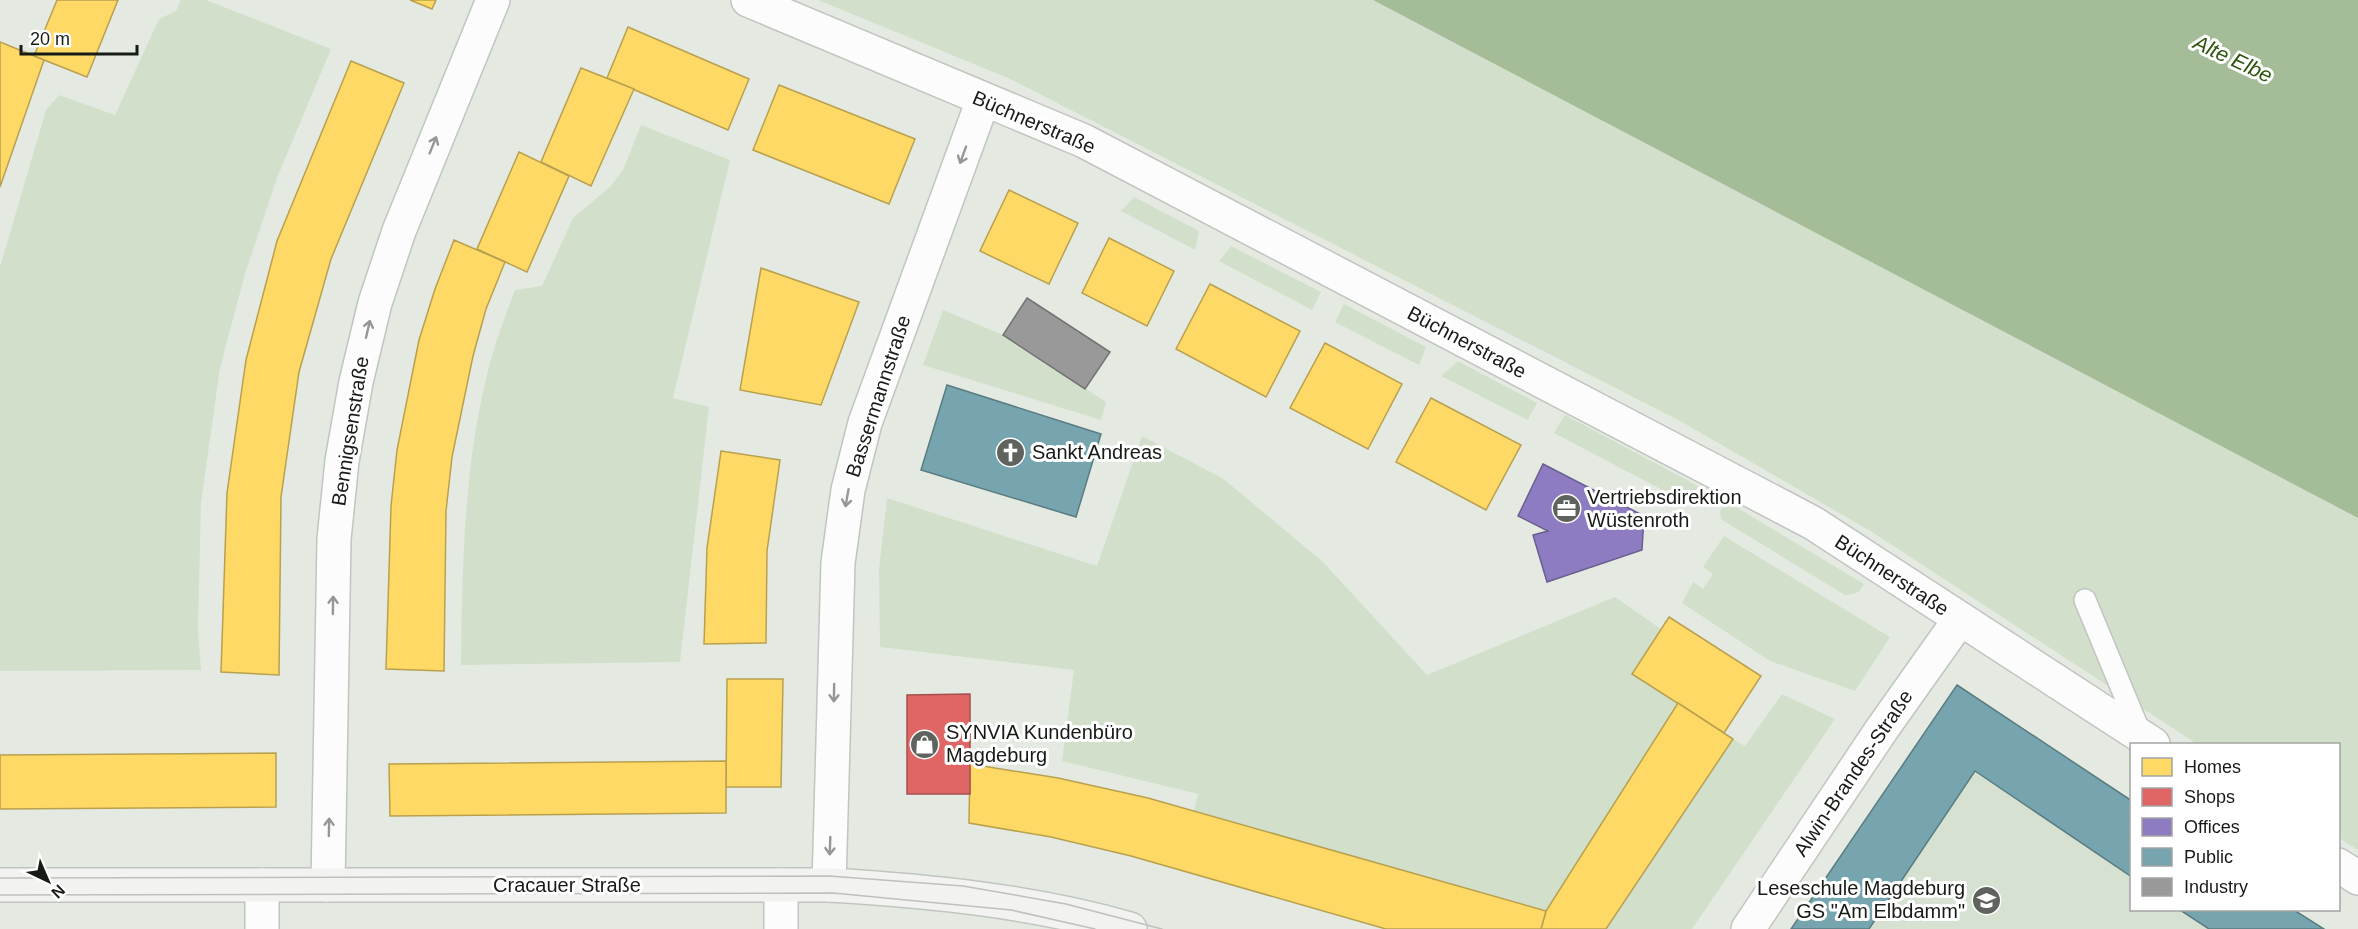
<svg xmlns="http://www.w3.org/2000/svg" width="2358" height="929" font-family="Arial,sans-serif">
<style>
.built{fill:#d6e1d2}
.green{fill:#d2e0cb}
.water{fill:#a4bc97}
.homes{fill:#ffd966;stroke:#b9a04e;stroke-width:1.5}
.shops{fill:#e06666;stroke:#a4504e;stroke-width:1.5}
.offices{fill:#8e7cc3;stroke:#6a5f8f;stroke-width:1.5}
.public{fill:#76a5af;stroke:#5a7c81;stroke-width:1.5}
.industry{fill:#999;stroke:#727372;stroke-width:1.5}
.lines{fill:none;stroke-linecap:round;stroke-linejoin:round}
.service-casing{stroke:#c1c5c0;stroke-width:24}
.minor-casing{stroke:#c1c5c0;stroke-width:36}
.secondary-casing{stroke:#c1c5c0;stroke-width:36}
.service{stroke:#fbfcfb;stroke-width:21}
.minor{stroke:#fbfcfb;stroke-width:33}
.secondary{stroke:#f2f3f0;stroke-width:33}
.tram{stroke:#bec0bd;stroke-width:1.5}
.oneway{stroke:#949794}
.labels{text-anchor:middle;stroke-width:6;stroke-linejoin:round;paint-order:stroke}
.street-label{font-size:20px;fill:#171b16;stroke:#fff}
.poi-label{font-size:20px;fill:#171b16;stroke:#fff;text-anchor:start}
.water-label{font-size:21px;font-style:italic;fill:#2d560e;stroke:#fff}
</style>
<rect width="100%" height="100%" fill="#e4eae2"/>
<polygon class="built" points="1957,685 2131,801 2132,910 2294,910 2324,929 1791,929"/>
<g class="green">
<polygon points="181,0 206,0 331,49 277,178 245,274 220,368 201,503 198,629 201,670 0,671 0,267 46,110 59,95 115,115 159,19 176,11"/>
<polygon points="818,0 1373,0 2358,518 2358,850 2339,838 2338,744 2197,744 1872,532 1682,422 1008,78"/>
<path d="M641,125L730,160L673,398L709,407L680,662L461,665C462,562 464,459 491,359C497,336 507,313 515,290L542,286L573,218L610,187L623,170Z"/>
<polygon points="1134,197 1199,231 1195,250 1121,211"/>
<polygon points="1231,246 1321,292 1312,310 1219,261"/>
<polygon points="1344,304 1426,347 1419,365 1335,322"/>
<polygon points="943,310 1003,335 1106,402 1101,420 923,365"/>
<polygon points="1458,361 1537,403 1528,420 1441,376"/>
<polygon points="1565,415 1698,486 1689,504 1554,433"/>
<polygon points="1142,436 1222,478 1238,491 1324,563 1427,675 1615,597 1661,629 1632,674 1678,703 1546,911 1194,811 1198,794 1062,761 1074,670 880,647 879,569 887,498 1097,566"/>
<path d="M1726,501L1864,584C1860,594 1854,594 1845,595L1722,520C1718,512 1721,508 1726,501Z"/>
<polygon points="1724,536 1890,637 1855,691 1770,661 1682,603 1693,582 1703,589 1713,574 1703,567"/>
<polygon points="1782,694 1835,719 1692,929 1606,929 1733,739 1745,746"/>
</g>
<polygon class="water" points="1373,0 2358,0 2358,518"/>
<g class="homes">
<polygon points="57,0 118,0 87,77 34,56"/>
<polygon points="410,0 436,0 432,9"/>
<polygon points="628,27 749,79 728,130 607,78"/>
<polygon points="0,42 44,60 0,187"/>
<polygon points="351,61 404,83 331,259 299,372 281,497 279,675 221,672 227,493 246,360 277,241"/>
<polygon points="581,68 634,89 591,186 541,162"/>
<polygon points="779,85 915,139 889,204 753,150"/>
<polygon points="519,152 569,176 527,272 477,249"/>
<polygon points="1009,190 1078,223 1049,284 980,251"/>
<polygon points="1109,238 1174,271 1147,326 1082,293"/>
<polygon points="454,240 505,262 486,309 473,356 452,457 446,511 444,671 386,669 391,506 397,450 419,340 435,289"/>
<polygon points="761,268 859,302 821,405 740,390"/>
<polygon points="1210,284 1300,331 1266,397 1176,349"/>
<polygon points="1325,343 1402,384 1368,449 1290,408"/>
<polygon points="1431,398 1521,445 1486,510 1396,462"/>
<polygon points="721,451 780,460 767,551 766,643 704,644 707,548"/>
<polygon points="1669,617 1761,676 1724,733 1632,674"/>
<polygon points="727,679 783,679 781,787 726,787"/>
<polygon points="1678,703 1733,739 1606,929 1541,929 1546,911"/>
<polygon points="276,753 276,807 0,809 0,755"/>
<polygon points="726,761 726,813 390,816 389,764"/>
<polygon points="970,764 1058,778 1148,798 1546,911 1541,929 1386,929 1131,856 1051,837 969,823"/>
</g>
<polygon class="shops" points="970,694 970,794 907,794 907,695"/>
<polygon class="offices" points="1543,464 1644,516 1642,550 1547,582 1533,535 1548,531 1518,516"/>
<g class="public">
<polygon points="947,385 1101,434 1076,517 921,470"/>
<polygon points="1957,685 2132,801 2132,877 1975,771 1869,929 1791,929"/>
<polygon points="2180,910 2294,910 2324,929 2209,929"/>
</g>
<polygon class="industry" points="1027,298 1110,352 1085,389 1003,335"/>
<g class="lines">
<defs>
<polyline id="service" points="2085,600 2141,735"/>
<g id="minor">
<polyline points="748,0 1084,141 1813,523 2153,744"/>
<polyline points="2338,865 2358,878"/>
<polyline points="262,885 262,929"/>
<polyline points="328,885 334,539 342,461 356,382 375,303 399,231 493,0"/>
<polyline points="829,885 838,563 848,490 865,423 983,100"/>
<polyline points="781,929 781,885"/>
<polyline points="1748,929 1882,729 1960,619"/>
</g>
<path id="secondary" d="M0,885H829C930,891 1032,901 1130,929"/>
</defs>
<use href="#service" class="service-casing"/>
<use href="#minor" class="minor-casing"/>
<use href="#secondary" class="secondary-casing"/>
<use href="#service" class="service"/>
<use href="#minor" class="minor"/>
<use href="#secondary" class="secondary"/>
<g class="tram">
<polyline points="0,878 829,876 963,886 1066,904 1162,929"/>
<polyline points="0,895 833,893 1011,910 1095,929"/>
</g>
</g>
<defs><path id="oneway-shaft" d="M-6 0H5M1.5-3L5.5 0L1.5 3" fill="none" stroke-width="1.6" stroke-linecap="round" stroke-linejoin="round" transform="scale(1.5)"/></defs>
<g class="oneway">
<use href="#oneway-shaft" transform="translate(433 145) rotate(-68)"/>
<use href="#oneway-shaft" transform="translate(963 155) rotate(110)"/>
<use href="#oneway-shaft" transform="translate(368 329) rotate(-77)"/>
<use href="#oneway-shaft" transform="translate(847 498) rotate(100)"/>
<use href="#oneway-shaft" transform="translate(333 605) rotate(-89)"/>
<use href="#oneway-shaft" transform="translate(834 693) rotate(91)"/>
<use href="#oneway-shaft" transform="translate(329 827) rotate(-89)"/>
<use href="#oneway-shaft" transform="translate(830 846) rotate(92)"/>
</g>
<defs>
<symbol id="church-disc" viewBox="-11 -11 22 22"><circle r="9.5" fill="#5f635d" stroke="#fff"/><path d="M-1.2-6h2.4v3.5h3.3v2.4h-3.3V6h-2.4V-.1h-3.3v-2.4h3.3Z" fill="#fff"/></symbol>
<symbol id="office-disc" viewBox="-11 -11 22 22"><circle r="9.5" fill="#5f635d" stroke="#fff"/><path d="M-6-3h4V-5.5h4V-3h4V5H-6ZM-1-4.5V-3h2v-1.5ZM-6 0V1H6V0Z" fill="#fff"/></symbol>
<symbol id="shop-disc" viewBox="-11 -11 22 22"><circle r="9.5" fill="#5f635d" stroke="#fff"/><path d="M-5-2.5h2.3a2.7 3.5 0 0 1 5.4 0H5L5.5 6h-11ZM-1.5-2.5h3a1.5 2.3 0 0 0-3 0Z" fill="#fff"/></symbol>
<symbol id="school-disc" viewBox="-11 -11 22 22"><circle r="9.5" fill="#5f635d" stroke="#fff"/><path d="M0-5L7-2L0 1L-7-2ZM-4 1L0 2.5L4 1V4Q0 6-4 4Z" fill="#fff"/></symbol>
</defs>
<g fill-rule="evenodd">
<use href="#church-disc" x="994" y="436" width="33" height="33"/>
<use href="#office-disc" x="1550" y="492" width="33" height="33"/>
<use href="#shop-disc" x="908" y="728" width="33" height="33"/>
<use href="#school-disc" x="1970" y="884" width="33" height="33"/>
</g>
<g class="labels">
<g class="street-label">
<text transform="translate(1034 122) rotate(23)" y="7">Büchnerstraße</text>
<text transform="translate(1467 342) rotate(28)" y="7">Büchnerstraße</text>
<text transform="translate(878 396) rotate(-72)" y="7">Bassermannstraße</text>
<text transform="translate(350 431) rotate(-81)" y="7">Bennigsenstraße</text>
<text transform="translate(1892 575) rotate(33)" y="7">Büchnerstraße</text>
<text transform="translate(1853 773) rotate(-56)" y="7">Alwin-Brandes-Straße</text>
<text x="567" y="892">Cracauer Straße</text>
</g>
<g class="poi-label">
<text x="1032" y="459">Sankt Andreas</text>
<text x="1587" y="504">Vertriebsdirektion<tspan x="1587" dy="23">Wüstenroth</tspan></text>
<text x="946" y="739">SYNVIA Kundenbüro<tspan x="946" dy="23">Magdeburg</tspan></text>
<text x="1965" y="895" text-anchor="end">Leseschule Magdeburg<tspan x="1965" dy="23">GS "Am Elbdamm"</tspan></text>
</g>
<g class="water-label">
<text transform="translate(2233 59) rotate(25)" y="7">Alte Elbe</text>
</g>
</g>
<rect x="2130" y="743" width="210" height="168" fill="#ffffff" stroke="#a2a4a2" stroke-width="1.5"/>
<rect x="2142" y="758" width="30" height="18" fill="#ffd966" stroke="#a2a4a2" stroke-width="1.5"/>
<text x="2184" y="773" font-size="18" fill="#171b16">Homes</text>
<rect x="2142" y="788" width="30" height="18" fill="#e06666" stroke="#a2a4a2" stroke-width="1.5"/>
<text x="2184" y="803" font-size="18" fill="#171b16">Shops</text>
<rect x="2142" y="818" width="30" height="18" fill="#8e7cc3" stroke="#a2a4a2" stroke-width="1.5"/>
<text x="2184" y="833" font-size="18" fill="#171b16">Offices</text>
<rect x="2142" y="848" width="30" height="18" fill="#76a5af" stroke="#a2a4a2" stroke-width="1.5"/>
<text x="2184" y="863" font-size="18" fill="#171b16">Public</text>
<rect x="2142" y="878" width="30" height="18" fill="#999999" stroke="#a2a4a2" stroke-width="1.5"/>
<text x="2184" y="893" font-size="18" fill="#171b16">Industry</text>
<g transform="translate(48 881) rotate(136)" stroke="#ffffff" stroke-width="4.5" paint-order="stroke">
<path d="M0-4.5L10 22L0 15L-10 22Z" fill="#171b16"/>
<text y="-9" font-size="16" font-weight="bold" text-anchor="middle" fill="#171b16">N</text>
</g>
<path d="M21 45v9h116v-9" fill="none" stroke="#171b16" stroke-width="3"/>
<text x="30" y="45" font-size="18" fill="#171b16" stroke="#ffffff" stroke-width="4.5" paint-order="stroke">20 m</text>
</svg>
